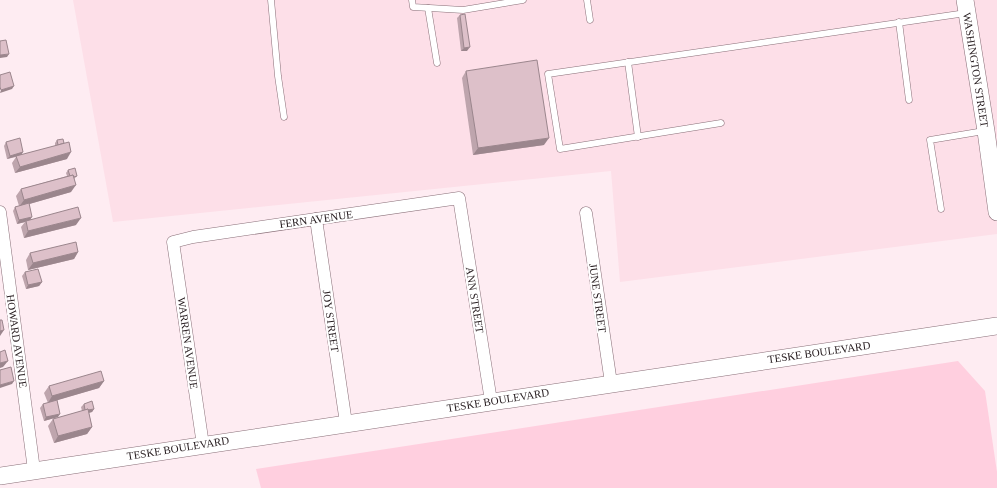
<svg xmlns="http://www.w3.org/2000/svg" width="997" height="488" font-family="Georgia,serif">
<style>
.built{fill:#fddfe8}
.green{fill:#ffcfdf}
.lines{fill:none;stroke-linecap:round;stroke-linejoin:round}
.lane-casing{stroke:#896f78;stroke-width:7}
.street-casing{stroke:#896f78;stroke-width:13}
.secondary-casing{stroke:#896f78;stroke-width:18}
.lane{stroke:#fff;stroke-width:6}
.street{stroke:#fff;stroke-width:12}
.secondary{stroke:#fff;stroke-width:17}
.wall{fill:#bea5ad}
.shaded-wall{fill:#9b868d}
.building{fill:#ddc0c9;stroke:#9b868d}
.labels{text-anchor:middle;stroke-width:4;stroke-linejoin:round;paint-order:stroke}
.street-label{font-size:11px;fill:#241a1d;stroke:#fff}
</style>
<rect width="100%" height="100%" fill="#feecf2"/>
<polygon class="built" points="73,0 997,0 997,234 620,282 611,171 113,222"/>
<polygon class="green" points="958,361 985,391 997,472 997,488 261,488 256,469"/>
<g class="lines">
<defs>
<g id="lane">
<polyline points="271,0 278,76 284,117"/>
<polyline points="412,0 413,7 463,10 523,0"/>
<polyline points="587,0 590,20"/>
<polyline points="428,8 437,63"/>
<polyline points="899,22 909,100"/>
<polyline points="628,62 638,137"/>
<polyline points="721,123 560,149 548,74 966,13"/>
<polyline points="941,209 930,140 984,131"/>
</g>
<g id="street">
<polyline points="0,212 34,470"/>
<polyline points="586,213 611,383"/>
<polyline points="316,219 346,423"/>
<polyline points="203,445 173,242 193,237 459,198 491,401"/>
</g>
<g id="secondary">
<polyline points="965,0 986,131 997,212"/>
<polyline points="0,476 997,326"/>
</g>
</defs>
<use href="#lane" class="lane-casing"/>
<use href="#street" class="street-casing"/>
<use href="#secondary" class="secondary-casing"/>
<use href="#lane" class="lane"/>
<use href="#street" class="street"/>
<use href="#secondary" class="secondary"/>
</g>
<g class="wall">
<polygon points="460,15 467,51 461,51 457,18"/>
<polygon points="466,71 544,145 473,155 462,78"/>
<polygon points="57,140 67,159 15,173 12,163 16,157 7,159 4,146 6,142 23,152 21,155 55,146 55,143"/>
<polygon points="68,170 77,176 74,179 71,192 29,204 31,219 76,225 24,238 21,227 25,222 17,224 13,211 15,207 19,206 16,196 21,189 67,176 66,173"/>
<polygon points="78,252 74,259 28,270 26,260 30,253"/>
<polygon points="25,272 42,282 39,286 26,289 22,276"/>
<polygon points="104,381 99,388 57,400 58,417 44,421 40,408 43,404 48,403 44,393 49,386"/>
<polygon points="84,404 94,409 92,412 89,413 92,427 87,434 54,443 48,426 53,419 82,411 81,407"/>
</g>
<g class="shaded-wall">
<polygon points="470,47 467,51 461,51 464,48"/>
<polygon points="9,54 7,57 0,58 0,55"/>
<polygon points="14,86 12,89 0,93 1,90"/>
<polygon points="549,138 544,145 473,155 478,148"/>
<polygon points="23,152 21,155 7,159 10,156"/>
<polygon points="71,152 67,159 15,173 20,167"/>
<polygon points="76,185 71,192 19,207 24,200"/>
<polygon points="32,217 30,220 26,221 25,222 17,224 19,220"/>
<polygon points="81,218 76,225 24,238 28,231"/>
<polygon points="78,252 74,259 28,270 33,263"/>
<polygon points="42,282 39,286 26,289 28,285"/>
<polygon points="4,330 0,336 0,331"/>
<polygon points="8,361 3,367 0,368 0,363"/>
<polygon points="14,381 12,384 0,388 0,385"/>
<polygon points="104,381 99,388 48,403 52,396"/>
<polygon points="94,409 92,412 83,414 85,411"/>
<polygon points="60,414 58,417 44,421 46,417"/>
<polygon points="92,427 87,434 54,443 58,436"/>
</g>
<g class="building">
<polygon points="465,14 470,47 464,48 460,15"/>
<polygon points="6,40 9,54 0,55 0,41"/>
<polygon points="537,60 549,138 478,148 466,71"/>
<polygon points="10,72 14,86 1,90 0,87 0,75"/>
<polygon points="20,138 23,152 10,156 6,142"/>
<polygon points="63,139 64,143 58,145 57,140"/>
<polygon points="69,142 71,152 20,167 16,156"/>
<polygon points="75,168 77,176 74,177 73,175 70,176 68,170"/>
<polygon points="73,175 76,185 24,200 21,189"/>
<polygon points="29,203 32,217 19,220 15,207"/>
<polygon points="78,207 81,218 28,231 26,221"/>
<polygon points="76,242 78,252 33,263 30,253"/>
<polygon points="38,269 42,282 28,285 25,272"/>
<polygon points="0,320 2,320 4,330 0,331"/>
<polygon points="5,350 8,361 0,363 0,352"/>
<polygon points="11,367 14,381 0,385 0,370"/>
<polygon points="101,371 104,381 52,396 49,386"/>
<polygon points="57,400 60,414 46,417 43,404"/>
<polygon points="92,401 94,409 88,410 88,409 85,410 84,404"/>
<polygon points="88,409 92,427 58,436 53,419"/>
</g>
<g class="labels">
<g class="street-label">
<text transform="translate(976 70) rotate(81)" y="4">WASHINGTON STREET</text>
<text transform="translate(316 219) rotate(-8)" y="4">FERN AVENUE</text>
<text transform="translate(598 298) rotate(82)" y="4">JUNE STREET</text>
<text transform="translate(475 300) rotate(81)" y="4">ANN STREET</text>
<text transform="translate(331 321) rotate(82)" y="4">JOY STREET</text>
<text transform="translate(17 341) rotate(82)" y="4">HOWARD AVENUE</text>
<text transform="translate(188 343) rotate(82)" y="4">WARREN AVENUE</text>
<text transform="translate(819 352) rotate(-8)" y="4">TESKE BOULEVARD</text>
<text transform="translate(498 400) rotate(-9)" y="4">TESKE BOULEVARD</text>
<text transform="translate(178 448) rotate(-9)" y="4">TESKE BOULEVARD</text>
</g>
</g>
</svg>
